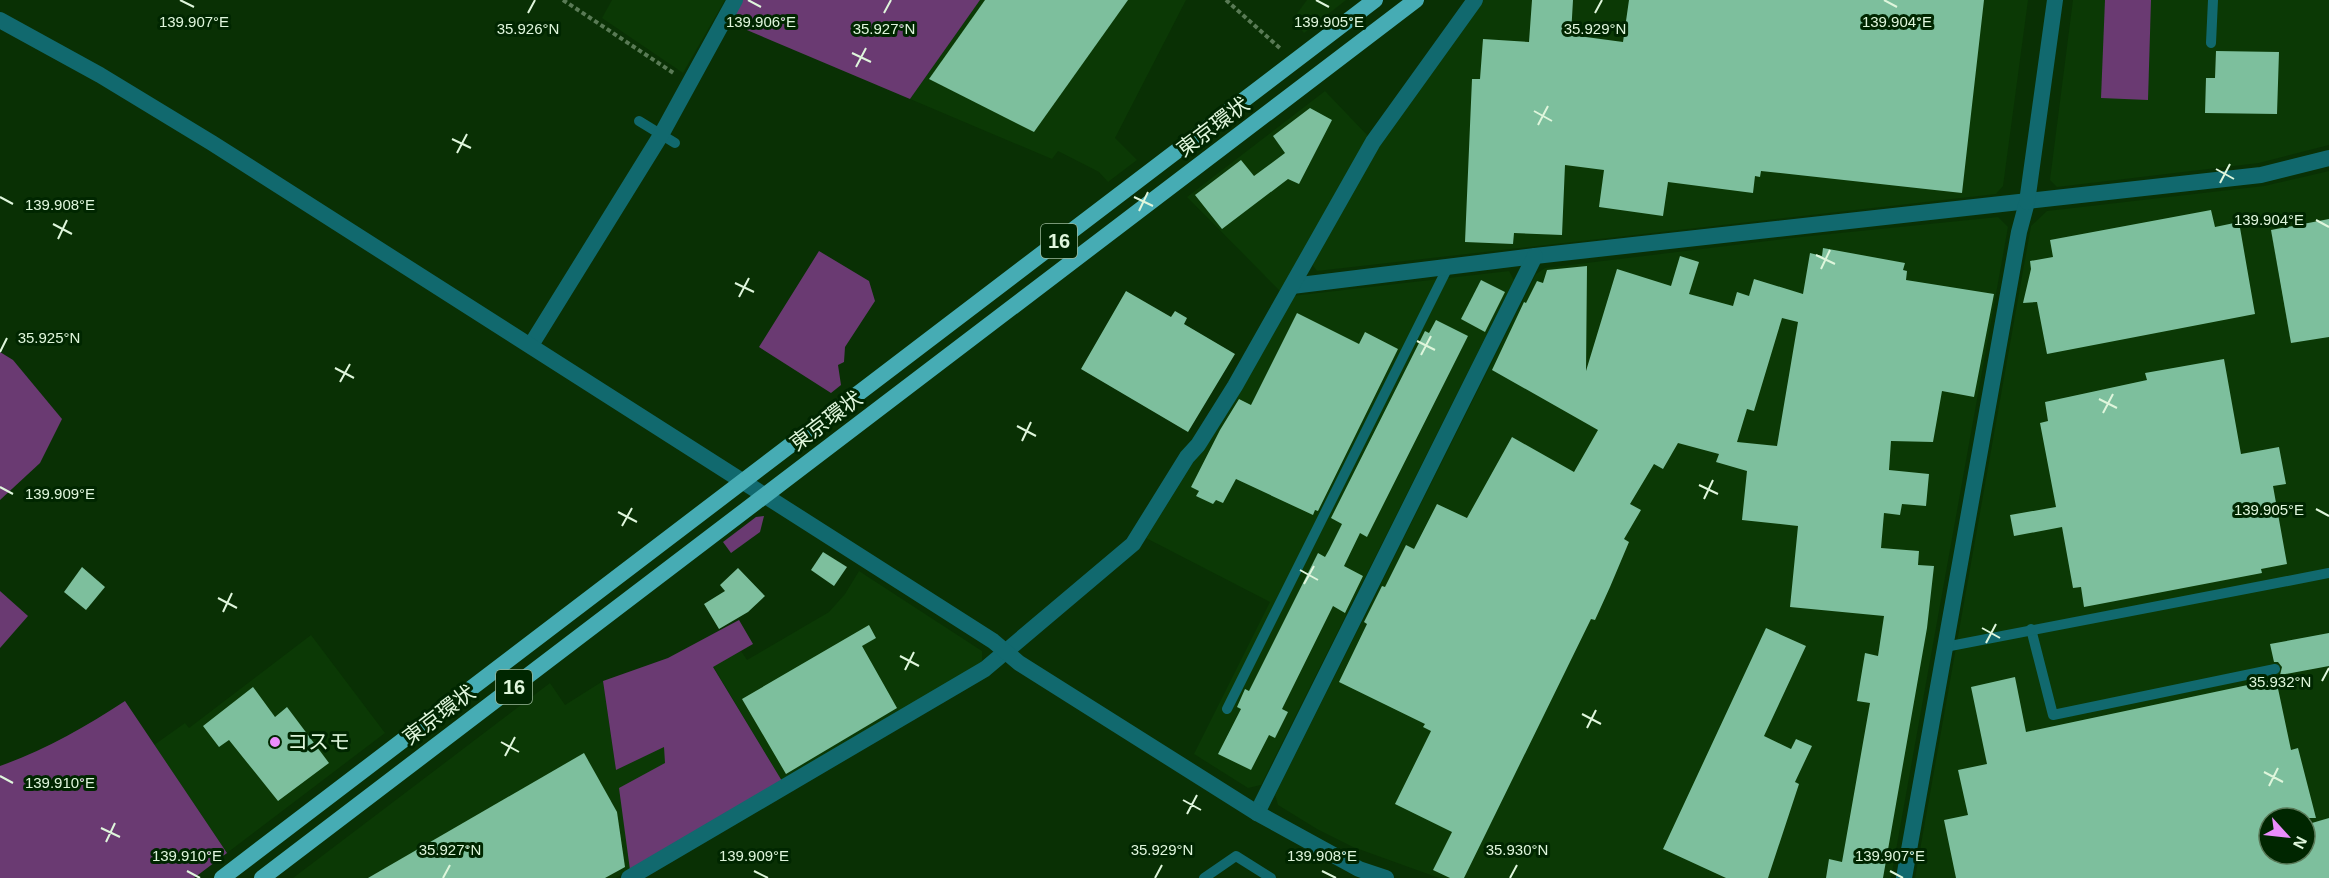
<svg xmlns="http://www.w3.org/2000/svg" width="2329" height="878" font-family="Helvetica,'Noto Sans JP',sans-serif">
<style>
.built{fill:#0b3905;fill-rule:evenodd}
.green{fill:#6a3a72}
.building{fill:#7dbf9d;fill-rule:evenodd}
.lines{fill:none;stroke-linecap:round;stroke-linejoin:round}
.path{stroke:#597a55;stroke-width:4;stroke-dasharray:4.5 3;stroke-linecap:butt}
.service{stroke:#11696e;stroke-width:10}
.minor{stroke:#11696e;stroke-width:16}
.tertiary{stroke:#11696e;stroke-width:16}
.trunk{stroke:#46acb4;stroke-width:16}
.ticks{fill:none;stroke:#dff6dc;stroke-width:2}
.poi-dot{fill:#eb8dfc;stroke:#002600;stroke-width:2}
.labels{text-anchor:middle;stroke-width:6;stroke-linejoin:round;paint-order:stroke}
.shield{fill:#002600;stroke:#9cb89a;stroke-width:1.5}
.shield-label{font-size:20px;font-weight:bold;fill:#dff6dc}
.street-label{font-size:21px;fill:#dff6dc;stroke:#002600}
.poi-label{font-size:21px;fill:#dff6dc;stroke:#002600;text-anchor:start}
.ticks-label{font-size:15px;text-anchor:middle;fill:#dff6dc;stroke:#002600;stroke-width:6;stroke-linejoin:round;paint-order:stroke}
</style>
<rect width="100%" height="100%" fill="#093004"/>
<g class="built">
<polygon points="612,0 725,0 683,73 602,18"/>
<polygon points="980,0 1186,0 1115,138 1137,160 1108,182 1099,172 1058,151 1052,159 910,99"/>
<polygon points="1307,0 1346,0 1304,33 1293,19"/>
<polygon points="1482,0 2028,0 2003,186 1996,194 1317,271 1311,263 1375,151"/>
<polygon points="2073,0 2329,0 2329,145 2259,163 2057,187 2050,180"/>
<polygon points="1325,91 1369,137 1281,292 1187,197"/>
<path d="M2329,171V878H1915L2031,226L2047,211L2264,186ZM2269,818H2305V854H2269Z"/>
<polygon points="1998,217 2008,227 1891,878 1439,878 1353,847 1317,829 1278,805 1275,795 1536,274 1545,268 1801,237"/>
<polygon points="1509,271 1514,280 1261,785 1248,788 1194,754 1270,602 1146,538 1250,371 1292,296"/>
<polygon points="859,571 982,651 982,662 782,781 713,666 741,651 747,660 829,612 845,594"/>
<polygon points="311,635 385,733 227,853 154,745 185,723 189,728"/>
<polygon points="603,681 616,770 664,746 666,763 630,870 616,878 293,878 550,683 565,705"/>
</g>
<g class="green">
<polygon points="741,0 980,0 910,99 728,22"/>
<polygon points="2105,0 2151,0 2148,100 2101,98"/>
<polygon points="819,251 869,281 875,301 845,347 844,362 838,365 841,385 831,393 759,347"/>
<polygon points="0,352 13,360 62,419 40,463 0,500"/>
<polygon points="764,516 760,532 731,553 723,542 756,517"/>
<polygon points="0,591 28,616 0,648"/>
<polygon points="739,620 753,644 713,667 782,781 630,870 619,788 665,763 664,747 616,770 603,681 668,658"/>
<path d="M125,701L227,853L194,878H0V766C45,750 85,727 125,701Z"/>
</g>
<g class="building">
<polygon points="985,0 1128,0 1034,132 929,79"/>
<polygon points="1532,0 1573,0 1571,35 1623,42 1629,0 1984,0 1962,193 1761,171 1760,177 1755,176 1753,193 1668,182 1663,216 1599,207 1604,170 1565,165 1562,235 1514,233 1513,244 1465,242 1472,79 1480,79 1483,39 1529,42"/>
<polygon points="2216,51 2279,52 2277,114 2205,113 2206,78 2215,78"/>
<polygon points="1310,108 1332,120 1299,184 1288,179 1222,229 1195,195 1241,160 1254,176 1285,153 1273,136"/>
<polygon points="2211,210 2215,227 2239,222 2255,314 2047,354 2037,302 2023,303 2031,269 2030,261 2053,257 2050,240"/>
<polygon points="2329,219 2329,337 2291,343 2271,230"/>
<path d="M1823,248L1905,263L1903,270L1907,271L1906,280L1994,294L1974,397L1942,391L1933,442L1891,441L1889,470L1929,474L1926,506L1902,504L1900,515L1884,513L1881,548L1919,551L1918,565L1934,566L1927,628L1883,878H1826L1829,859L1842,862L1870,703L1857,701L1865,653L1878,656L1884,616L1790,607L1798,526L1742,520L1747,471L1716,462L1719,454L1678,443L1663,469L1654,464L1630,504L1641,510L1624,539L1629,542L1610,587L1595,620L1591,619L1464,878H1450L1433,870L1452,832L1395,804L1431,731L1423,727L1425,724L1339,682L1367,624L1364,622L1382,586L1385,587L1406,545L1414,549L1437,504L1467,518L1512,437L1574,472L1598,430L1492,370L1524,302L1526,303L1537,281L1543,283L1547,270L1587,266L1586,371L1617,269L1671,286L1680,256L1699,262L1689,294L1733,306L1737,292L1749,296L1754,279L1803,294L1810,253L1822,256ZM1782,318L1798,322L1777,446L1737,442L1747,409L1754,411Z"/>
<polygon points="1481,280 1505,292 1485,332 1461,319"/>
<polygon points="1126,291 1171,317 1175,311 1187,318 1184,324 1235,354 1188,432 1081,369"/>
<polygon points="1297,313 1359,344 1365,332 1398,349 1318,511 1315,510 1313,515 1236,479 1223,503 1216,500 1213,504 1196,496 1199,491 1191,487 1220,430 1239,399 1251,405"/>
<polygon points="1436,320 1468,336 1367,537 1360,533 1344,566 1363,576 1345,613 1333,606 1282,709 1288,712 1275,738 1269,735 1251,770 1218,754 1241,709 1237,707 1245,689 1249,691 1318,553 1325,557 1329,550 1342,524 1331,518 1425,331 1429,333"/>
<polygon points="2224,359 2241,454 2279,447 2286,484 2273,486 2287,564 2261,569 2262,573 2084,607 2081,587 2073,588 2062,527 2014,536 2010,515 2056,507 2040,423 2048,421 2045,402 2147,380 2145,373"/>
<polygon points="823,552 847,567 834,586 811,570"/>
<polygon points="82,567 105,587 86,610 64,592"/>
<polygon points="738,568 765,596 748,612 719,629 704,604 725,591 720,585"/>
<polygon points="869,625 876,638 862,646 897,708 786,774 742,699"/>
<polygon points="1766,628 1806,646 1764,736 1791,749 1796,739 1812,746 1795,782 1799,784 1768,878 1726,878 1663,849"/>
<polygon points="2329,633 2329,666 2280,675 2282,667 2278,662 2274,662 2270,644"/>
<polygon points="2015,677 2026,732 2276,679 2291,750 2298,748 2316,818 2269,818 2269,854 2305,854 2305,825 2329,818 2329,878 1956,878 1944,820 1968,815 1958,770 1987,764 1971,687"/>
<polygon points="253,687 275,717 287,707 329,763 278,801 229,740 219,747 203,726"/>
<polygon points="584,753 617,812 625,867 605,878 368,878"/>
</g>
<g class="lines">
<g class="path">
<polyline points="563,0 675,74"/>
<polyline points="1226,0 1281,49"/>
</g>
<g class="service">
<polyline points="2211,43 2213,0"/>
<polyline points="639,121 675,143"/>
<polyline points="2031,629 2053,715 2275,669"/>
<polyline points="1945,647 2329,573"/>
<polyline points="1227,709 1448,267"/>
<polyline points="1204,878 1236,856 1271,878"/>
</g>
<g class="minor">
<polyline points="1292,286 1535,256 2261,175 2329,158"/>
<polyline points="531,345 661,135 735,0"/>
<polyline points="1257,813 1535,256"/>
<polyline points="629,878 985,669 1133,544 1187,457 1198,445 1235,386 1373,142 1475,0"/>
<polyline points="1904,878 2019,232 2027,202"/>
</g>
<g class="tertiary">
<polyline points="0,20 100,75 212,143 993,641 1019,663 1257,813 1359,869 1386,878"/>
<polyline points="2027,202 2055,0"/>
</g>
<g class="trunk">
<polyline points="222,878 1375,0"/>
<polyline points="262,878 1416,0"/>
</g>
</g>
<path class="ticks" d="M180,0L194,7M748,0L761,7M1316,0L1329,7M1884,0L1897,7M528,13L535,0M884,13L891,0M1595,13L1602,0M852,53L871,62M856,67L866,48M1534,111L1552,121M1538,125L1548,106M452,139L471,148M457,153L467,134M2216,169L2234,179M2220,183L2230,164M0,197L13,204M1134,197L1153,206M1139,211L1148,192M2316,220L2329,227M53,224L72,234M58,239L67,220M1816,255L1835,264M1821,269L1830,250M735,283L754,292M739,297L749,278M1417,341L1435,350M0,352L7,338M1421,355L1431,336M335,368L354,378M340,382L350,364M2099,399L2117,408M2103,413L2113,394M1017,426L1036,436M1022,441L1031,422M1699,485L1718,494M0,487L13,494M1704,499L1713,480M2316,509L2329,516M618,512L637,522M622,526L632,508M1300,570L1318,580M1304,584L1314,566M218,598L237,608M223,612L232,593M1982,628L2000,638M1986,643L1996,624M900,656L919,666M905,670L914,652M2322,681L2329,668M1582,714L1601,724M1587,728L1596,710M501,742L519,752M505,756L515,737M2264,772L2283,782M0,776L13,783M2269,786L2278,768M1183,800L1201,810M1187,814L1197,795M101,828L120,837M106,842L115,823M187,871L200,878M754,871L768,878M1322,871L1336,878M1890,871L1903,878M443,878L450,865M1155,878L1162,865M1510,878L1517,865"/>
<circle class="poi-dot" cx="275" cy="742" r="6"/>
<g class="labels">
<g class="shield">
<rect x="1041" y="224" width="36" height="34" rx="4.5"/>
<rect x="496" y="670" width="36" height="34" rx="4.5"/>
</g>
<g class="shield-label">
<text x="1059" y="248">16</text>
<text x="514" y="694">16</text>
</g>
<g class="street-label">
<text transform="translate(1213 127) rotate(-37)" y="7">東京環状</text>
<text transform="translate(826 421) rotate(-37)" y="7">東京環状</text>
<text transform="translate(439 715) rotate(-37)" y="7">東京環状</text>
</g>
<g class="poi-label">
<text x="287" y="749">コスモ</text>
</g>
</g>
<g class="ticks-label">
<text x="194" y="27">139.907°E</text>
<text x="761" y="27">139.906°E</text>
<text x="1329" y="27">139.905°E</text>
<text x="1897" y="27">139.904°E</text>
<text x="528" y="34">35.926°N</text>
<text x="884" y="34">35.927°N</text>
<text x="1595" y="34">35.929°N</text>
<text x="60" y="210">139.908°E</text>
<text x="2269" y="225">139.904°E</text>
<text x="49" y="343">35.925°N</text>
<text x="60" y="499">139.909°E</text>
<text x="2269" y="515">139.905°E</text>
<text x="2280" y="687">35.932°N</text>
<text x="60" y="788">139.910°E</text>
<text x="450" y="855">35.927°N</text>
<text x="1162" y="855">35.929°N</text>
<text x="1517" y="855">35.930°N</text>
<text x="187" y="861">139.910°E</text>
<text x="754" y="861">139.909°E</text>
<text x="1322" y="861">139.908°E</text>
<text x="1890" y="861">139.907°E</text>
</g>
<g transform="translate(2287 836) rotate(117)"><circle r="28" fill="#002600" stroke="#597958" stroke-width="1.5"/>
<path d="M0-4.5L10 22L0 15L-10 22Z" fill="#eb8dfc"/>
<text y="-9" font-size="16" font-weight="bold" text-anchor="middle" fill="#dff6dc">N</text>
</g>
</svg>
